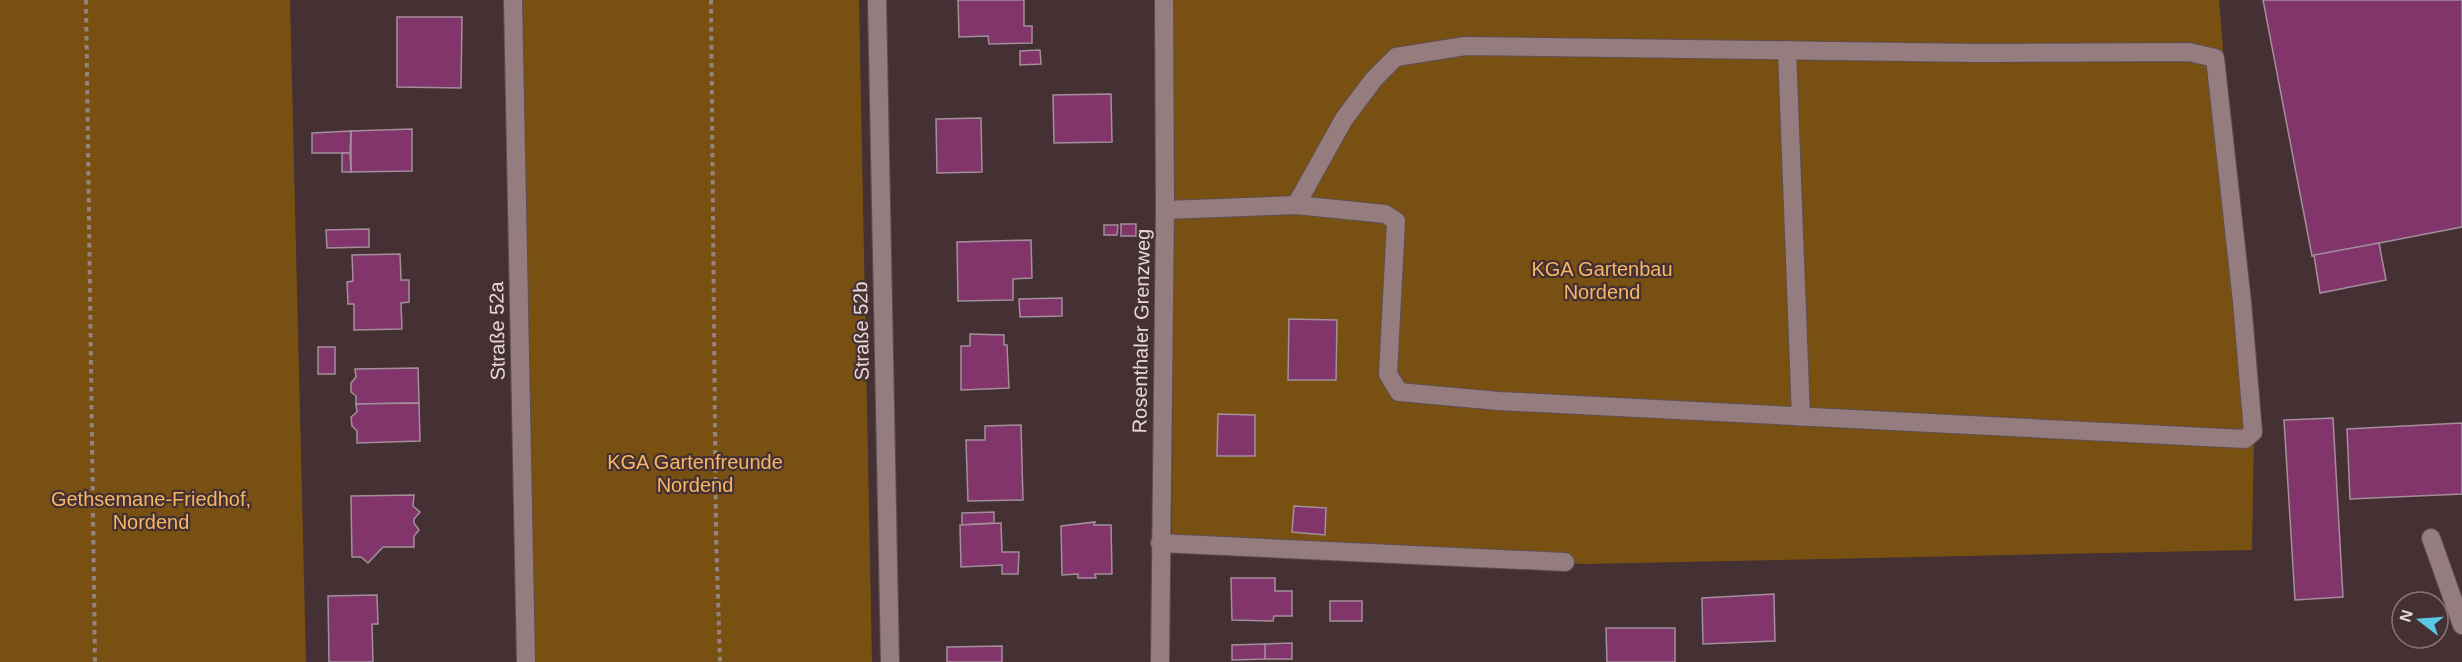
<svg xmlns="http://www.w3.org/2000/svg" width="2462" height="662" font-family="Helvetica,sans-serif">
<style>
.green{fill:#785012}
.building{fill:#81356b;stroke:#a38f9c;stroke-width:1.5}
.lines{fill:none;stroke-linecap:round;stroke-linejoin:round}
.minor-casing{stroke:#5f4e50;stroke-width:20}
.path{stroke:#948385;stroke-width:4;stroke-dasharray:4.5 4.5;stroke-linecap:butt}
.minor{stroke:#957c7f;stroke-width:18}
.labels{text-anchor:middle;stroke-width:4.5;stroke-linejoin:round;paint-order:stroke}
.park-label{font-size:20px;fill:#f6b663;stroke:#453133}
.street-label{font-size:20px;fill:#e6d8d9;stroke:#453133}
</style>
<rect width="100%" height="100%" fill="#453133"/>
<g class="green">
<polygon points="0,0 290,0 306,662 0,662"/>
<polygon points="513,0 859,0 872,662 526,662"/>
<polygon points="1174,0 2219,0 2254,432 2252,550 1583,564 1172,535"/>
</g>
<g class="building">
<polygon points="958,0 1024,0 1024,26 1032,26 1032,43 989,44 988,36 959,37"/>
<polygon points="2263,0 2462,0 2462,227 2312,256"/>
<polygon points="397,17 462,17 461,88 397,87"/>
<polygon points="1040,50 1041,64 1020,65 1020,51"/>
<polygon points="1111,94 1112,142 1054,143 1053,95"/>
<polygon points="981,118 982,172 937,173 936,119"/>
<polygon points="412,129 412,171 351,172 351,131"/>
<polygon points="351,131 350,153 312,153 312,133"/>
<polygon points="342,153 350,153 351,172 342,172"/>
<rect x="1121" y="224" width="15" height="12"/>
<polygon points="1104,225 1118,225 1117,235 1104,235"/>
<polygon points="369,229 369,247 327,248 326,230"/>
<polygon points="1031,240 1032,278 1013,279 1013,300 958,301 957,242"/>
<polygon points="2379,243 2386,280 2320,293 2314,255"/>
<polygon points="400,254 401,280 409,280 409,302 401,303 402,329 354,330 354,304 348,304 347,282 353,281 352,255"/>
<polygon points="1062,298 1062,316 1020,317 1019,299"/>
<polygon points="1289,319 1337,320 1336,380 1288,380"/>
<polygon points="970,334 1004,335 1004,345 1007,345 1009,388 961,390 961,346 970,346"/>
<rect x="318" y="347" width="17" height="27"/>
<polygon points="418,368 419,403 356,404 356,396 351,392 351,383 356,377 355,369"/>
<polygon points="419,403 420,441 357,443 357,431 352,426 351,417 357,412 356,404"/>
<polygon points="1218,414 1255,415 1255,456 1217,456"/>
<polygon points="2333,418 2343,597 2295,600 2284,420"/>
<polygon points="2462,423 2462,494 2350,499 2347,429"/>
<polygon points="1021,425 1023,500 968,501 966,440 985,440 985,426"/>
<polygon points="414,495 413,506 420,512 414,519 414,523 419,530 414,536 414,547 383,547 368,563 361,557 352,557 351,496"/>
<polygon points="1294,506 1326,508 1325,535 1292,532"/>
<polygon points="994,512 994,523 962,525 962,513"/>
<polygon points="1095,522 1094,525 1111,525 1112,574 1095,574 1096,578 1078,578 1078,574 1062,575 1061,526"/>
<polygon points="1001,523 1002,552 1019,552 1018,574 1002,574 1002,565 961,567 960,525"/>
<polygon points="1231,578 1275,578 1275,591 1292,591 1292,616 1274,616 1273,621 1232,620"/>
<polygon points="1774,594 1775,641 1703,644 1702,598"/>
<polygon points="377,595 378,624 372,624 373,662 329,662 328,596"/>
<rect x="1330" y="601" width="32" height="20"/>
<polygon points="1606,628 1675,628 1675,662 1607,662"/>
<polygon points="1292,643 1292,659 1265,659 1265,644"/>
<polygon points="1265,644 1265,659 1232,660 1232,645"/>
<polygon points="1002,646 1002,662 947,662 947,647"/>
</g>
<g class="lines">
<defs>
<g id="minor">
<polyline points="513,0 526,662"/>
<polyline points="877,0 890,662"/>
<polyline points="1787,50 1801,417"/>
<polyline points="1165,210 1296,205 1385,214 1396,221 1388,374 1399,392 1499,401 2245,439 2253,432 2242,302 2215,58 2189,52 1978,53 1465,46 1396,57 1374,79 1344,119 1296,205"/>
<polyline points="2431,538 2462,625"/>
<polyline points="1160,543 1565,562"/>
<polyline points="1160,662 1165,210 1164,0"/>
</g>
</defs>
<use href="#minor" class="minor-casing"/>
<g class="path">
<polyline points="86,0 95,662"/>
<polyline points="711,0 716,535 720,662"/>
</g>
<use href="#minor" class="minor"/>
</g>
<g class="labels">
<g class="park-label">
<text x="1602" y="276">KGA Gartenbau<tspan x="1602" dy="23">Nordend</tspan></text>
<text x="695" y="469">KGA Gartenfreunde<tspan x="695" dy="23">Nordend</tspan></text>
<text x="151" y="506">Gethsemane-Friedhof,<tspan x="151" dy="23">Nordend</tspan></text>
</g>
<g class="street-label">
<text transform="translate(497 331) rotate(-91)" y="7">Straße 52a</text>
<text transform="translate(861 331) rotate(-91)" y="7">Straße 52b</text>
<text transform="translate(1141 331) rotate(-89)" y="7">Rosenthaler Grenzweg</text>
</g>
</g>
<g transform="translate(2420 620) rotate(287)"><circle r="28" fill="#453133" stroke="#857475" stroke-width="1.5"/>
<path d="M0-4.5L10 22L0 15L-10 22Z" fill="#59c8e5"/>
<text y="-9" font-size="16" font-weight="bold" text-anchor="middle" fill="#e6d8d9">N</text>
</g>
</svg>
